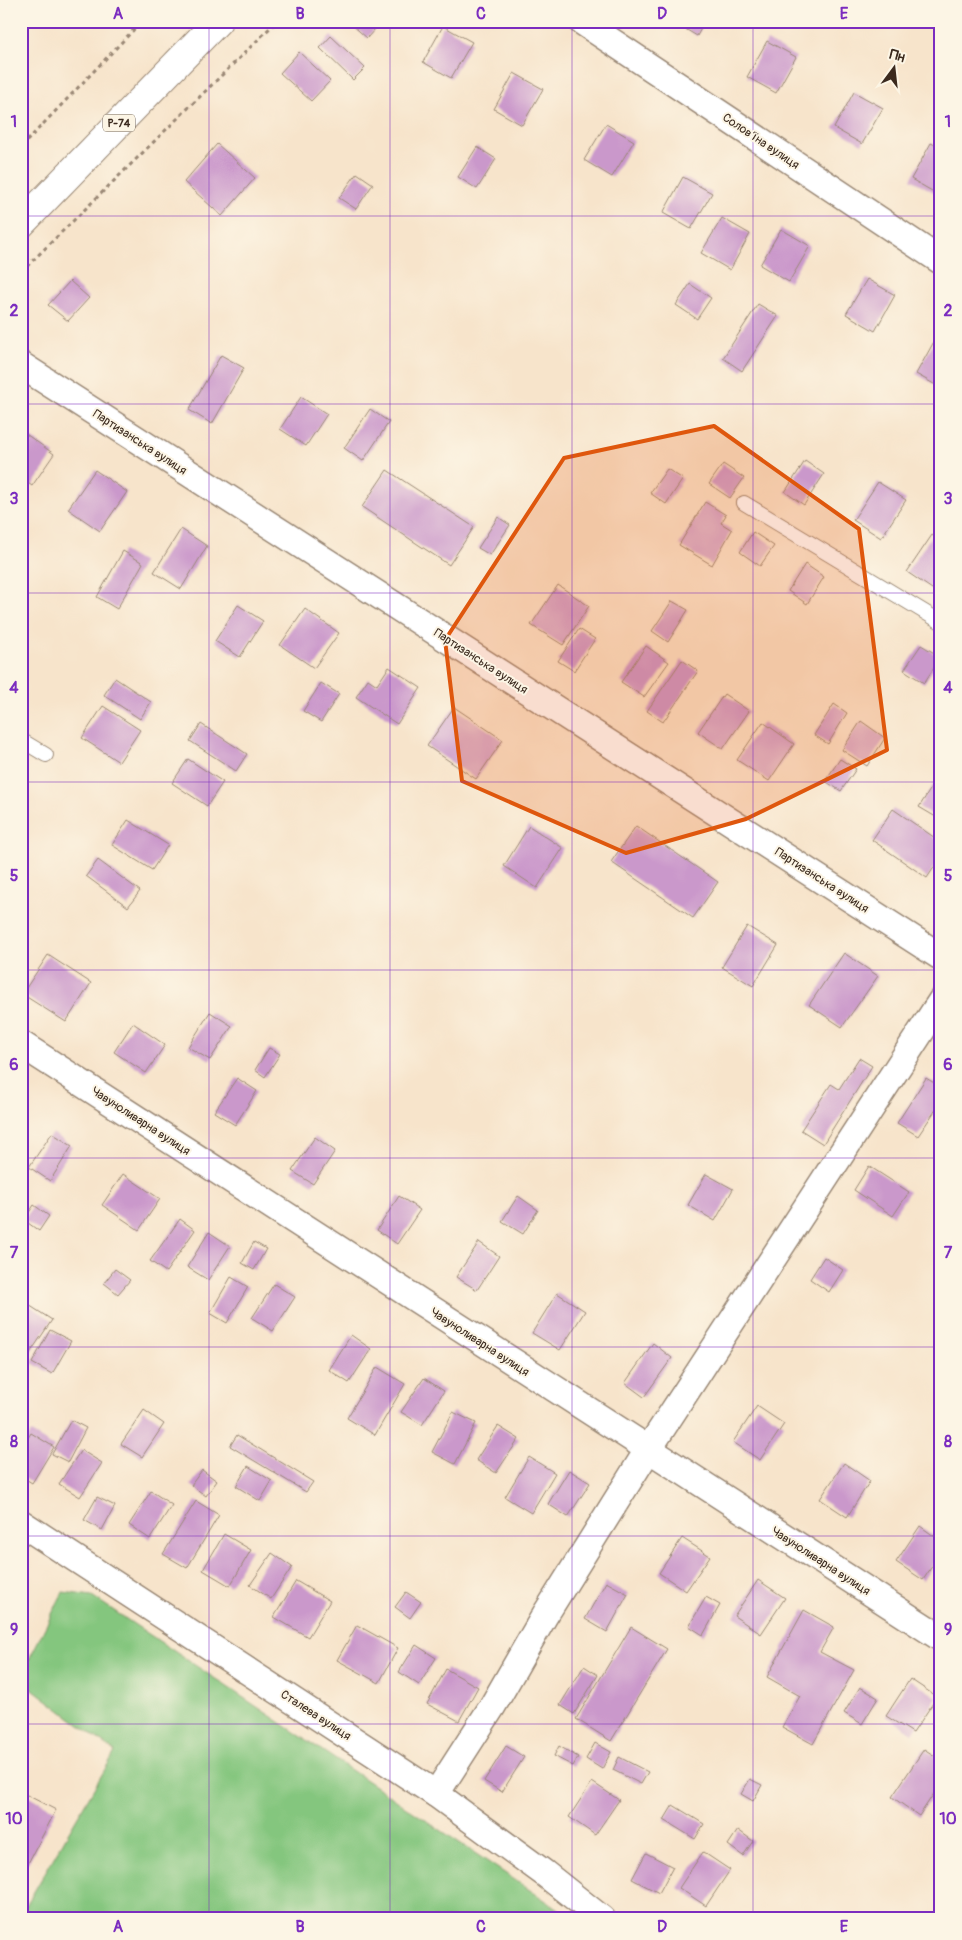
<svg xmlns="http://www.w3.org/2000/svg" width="962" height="1940" font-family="Pangolin,sans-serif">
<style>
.green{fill:#84c67e;stroke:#60784e}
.building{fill:#ca98cb}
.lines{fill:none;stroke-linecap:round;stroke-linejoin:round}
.lane-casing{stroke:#998774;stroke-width:16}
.street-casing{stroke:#998774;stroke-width:29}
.primary-casing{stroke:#998774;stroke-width:30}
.path{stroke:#998774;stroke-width:3;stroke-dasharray:4 4;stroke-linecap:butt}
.lane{stroke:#fff;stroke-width:14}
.street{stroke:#fff;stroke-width:26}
.primary{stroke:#fff;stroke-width:28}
.marked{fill:#df570d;fill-opacity:0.2;stroke:#df570d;stroke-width:4;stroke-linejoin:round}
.grid{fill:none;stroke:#7b2cbf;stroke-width:1;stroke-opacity:0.55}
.labels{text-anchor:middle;stroke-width:4;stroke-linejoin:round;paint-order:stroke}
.shield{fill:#fcf5e5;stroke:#75675a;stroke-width:1}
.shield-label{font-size:11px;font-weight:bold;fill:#3b2a1e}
.street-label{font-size:12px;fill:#3b2a1e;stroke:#fcf5e5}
.neatline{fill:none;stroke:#7b2cbf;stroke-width:2}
.grid-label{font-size:16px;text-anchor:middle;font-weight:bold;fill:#7b2cbf}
</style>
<rect width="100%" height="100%" fill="#fcf5e5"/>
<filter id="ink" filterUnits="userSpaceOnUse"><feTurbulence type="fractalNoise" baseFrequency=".02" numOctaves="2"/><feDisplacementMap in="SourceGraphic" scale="10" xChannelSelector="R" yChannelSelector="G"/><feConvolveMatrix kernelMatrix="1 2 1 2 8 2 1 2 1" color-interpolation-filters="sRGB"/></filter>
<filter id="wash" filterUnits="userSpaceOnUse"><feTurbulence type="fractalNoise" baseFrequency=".0096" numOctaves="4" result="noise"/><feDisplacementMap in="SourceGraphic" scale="20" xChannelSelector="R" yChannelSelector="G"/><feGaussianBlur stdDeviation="1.12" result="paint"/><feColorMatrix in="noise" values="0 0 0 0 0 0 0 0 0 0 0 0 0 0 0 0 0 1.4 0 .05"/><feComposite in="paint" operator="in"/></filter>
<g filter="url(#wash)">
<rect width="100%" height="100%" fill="#f7e4cb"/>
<polygon class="green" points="63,1592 92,1596 573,1919 21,1919 21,1914 115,1752 21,1680 21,1675"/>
<g id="blocks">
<g class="building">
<polygon points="353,21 382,21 367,38 351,24"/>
<polygon points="672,21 705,21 697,36"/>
<polygon points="443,26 472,42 451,78 423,62"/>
<polygon points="331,36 365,68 353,80 320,48"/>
<polygon points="767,41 796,57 776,93 747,77"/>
<polygon points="299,52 330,81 311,101 280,73"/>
<polygon points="514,73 543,89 522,125 494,109"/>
<polygon points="854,92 883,108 862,144 834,128"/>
<polygon points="606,124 634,141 612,177 584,160"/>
<polygon points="931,143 941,148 939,195 911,179"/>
<polygon points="217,144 255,178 222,216 184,182"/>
<polygon points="477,147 496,159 477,189 458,177"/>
<polygon points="357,173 373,184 356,209 339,198"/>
<polygon points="683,177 712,193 691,229 663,213"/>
<polygon points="722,218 750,234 730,270 701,253"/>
<polygon points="781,229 810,246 789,282 760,265"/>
<polygon points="867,279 895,295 875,331 846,314"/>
<polygon points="70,281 89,298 68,321 48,305"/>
<polygon points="690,284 711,298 697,319 676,305"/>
<polygon points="758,304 778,316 742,371 723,358"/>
<polygon points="936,338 941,341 941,388 916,374"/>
<polygon points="221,355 244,368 212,424 189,410"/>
<polygon points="301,397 327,414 306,446 280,429"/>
<polygon points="370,409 389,422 363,461 344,448"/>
<polygon points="23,432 54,454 32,486 21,478"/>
<polygon points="805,461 824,474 804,505 785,492"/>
<polygon points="723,464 744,478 730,498 709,484"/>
<polygon points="667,469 683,479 666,504 650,493"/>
<polygon points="95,470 127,492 100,531 68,509"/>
<polygon points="387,470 474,527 449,565 362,507"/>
<polygon points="878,482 906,500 881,538 853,520"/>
<polygon points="705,502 726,515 721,523 732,530 712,565 679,545"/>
<polygon points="498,517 510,525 490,555 478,548"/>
<polygon points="181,529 207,546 181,589 154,572"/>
<polygon points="753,532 774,546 760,566 740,552"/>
<polygon points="932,535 941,541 941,582 935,591 907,572"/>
<polygon points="123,551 143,563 117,609 97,597"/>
<polygon points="805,564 824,577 807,604 788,591"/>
<polygon points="558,585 589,606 563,645 531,625"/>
<polygon points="672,601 688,610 668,642 652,631"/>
<polygon points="238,605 263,621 240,657 215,641"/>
<polygon points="305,609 339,633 314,668 280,645"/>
<polygon points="579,629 595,639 574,671 558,661"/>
<polygon points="921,645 941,657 924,683 904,670"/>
<polygon points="646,646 669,662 644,697 621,682"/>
<polygon points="682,660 698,671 663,722 647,711"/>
<polygon points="389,667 421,688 397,724 356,697 368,679 377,685"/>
<polygon points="115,678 151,702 140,719 104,695"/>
<polygon points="321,683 339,694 321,722 303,711"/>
<polygon points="724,694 749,711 723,749 698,732"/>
<polygon points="834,704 847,713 828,744 814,735"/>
<polygon points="103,706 140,730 119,762 82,738"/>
<polygon points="454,707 503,740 476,779 427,746"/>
<polygon points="861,721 885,738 867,766 842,750"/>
<polygon points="763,722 794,744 769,781 737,760"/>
<polygon points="201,724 247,754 236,771 190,741"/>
<polygon points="188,759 223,782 207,806 172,783"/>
<polygon points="840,759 856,769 841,791 825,781"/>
<polygon points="939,776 941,777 941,820 919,807"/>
<polygon points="893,809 941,842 941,857 927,878 872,840"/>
<polygon points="128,820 168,845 152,870 112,845"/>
<polygon points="529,826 563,848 537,888 504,866"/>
<polygon points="636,826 718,882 693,918 611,862"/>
<polygon points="98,860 140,891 128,907 86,876"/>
<polygon points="747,926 778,945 753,986 722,967"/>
<polygon points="844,953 878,976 842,1027 809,1005"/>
<polygon points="48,955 91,983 66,1022 22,994"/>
<polygon points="210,1012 232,1026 210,1060 188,1047"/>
<polygon points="133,1023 165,1045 146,1073 114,1052"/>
<polygon points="269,1048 280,1054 265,1077 255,1070"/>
<polygon points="859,1058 872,1066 823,1144 801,1130 831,1084 839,1089"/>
<polygon points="237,1078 257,1091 235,1125 214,1112"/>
<polygon points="926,1078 941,1087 941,1102 918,1136 897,1123"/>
<polygon points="52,1133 72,1146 50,1181 29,1167"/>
<polygon points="315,1137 335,1151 313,1184 292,1171"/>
<polygon points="869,1166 909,1192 893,1216 854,1190"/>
<polygon points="123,1174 160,1199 139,1230 102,1205"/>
<polygon points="706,1174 733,1189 715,1221 688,1205"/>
<polygon points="399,1196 420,1210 397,1244 377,1230"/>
<polygon points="518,1196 538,1210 523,1234 502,1221"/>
<polygon points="34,1205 49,1216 39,1231 24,1220"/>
<polygon points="180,1219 195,1230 166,1272 150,1261"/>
<polygon points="209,1232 230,1246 208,1280 187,1267"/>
<polygon points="254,1242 266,1249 254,1270 242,1263"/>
<polygon points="479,1242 499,1256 477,1290 456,1277"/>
<polygon points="824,1257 843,1270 829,1292 810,1279"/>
<polygon points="115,1269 130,1280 118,1294 104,1283"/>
<polygon points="231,1277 248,1287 227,1323 210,1313"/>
<polygon points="274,1284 295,1297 273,1331 252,1318"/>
<polygon points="557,1293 585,1311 560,1350 532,1333"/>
<polygon points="21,1300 52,1320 24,1362 21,1360"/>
<polygon points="50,1330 71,1341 52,1374 32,1363"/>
<polygon points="351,1335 371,1349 349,1383 329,1370"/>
<polygon points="653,1343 672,1358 644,1397 625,1383"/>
<polygon points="377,1367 405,1384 375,1435 347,1418"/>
<polygon points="424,1378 444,1391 422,1425 401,1412"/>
<polygon points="757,1406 784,1424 760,1460 733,1442"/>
<polygon points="144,1410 164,1424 142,1457 121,1444"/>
<polygon points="453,1412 476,1423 455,1464 432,1452"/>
<polygon points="71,1420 86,1428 68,1462 52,1454"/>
<polygon points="498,1426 519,1439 496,1473 476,1460"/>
<polygon points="31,1433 54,1447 32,1483 21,1476 21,1449"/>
<polygon points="237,1435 313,1482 306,1492 230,1446"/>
<polygon points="81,1450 102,1463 80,1497 59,1484"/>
<polygon points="529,1457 555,1473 531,1513 505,1497"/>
<polygon points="844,1463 870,1481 847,1517 820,1499"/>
<polygon points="248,1466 272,1481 260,1501 236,1486"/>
<polygon points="202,1470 217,1481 206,1496 191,1485"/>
<polygon points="569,1470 590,1483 568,1517 548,1504"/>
<polygon points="151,1491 172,1505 150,1539 129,1525"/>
<polygon points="97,1497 115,1506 102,1530 84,1520"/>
<polygon points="196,1501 219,1515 187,1568 163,1554"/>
<polygon points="920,1526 941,1541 941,1553 923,1580 896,1562"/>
<polygon points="224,1534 251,1550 230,1586 203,1570"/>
<polygon points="682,1538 710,1556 686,1591 659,1573"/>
<polygon points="272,1553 292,1567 271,1599 250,1585"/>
<polygon points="758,1580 785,1598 761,1634 734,1616"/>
<polygon points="296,1581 330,1601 308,1637 274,1617"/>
<polygon points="606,1582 628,1594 607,1632 585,1619"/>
<polygon points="406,1592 421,1602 410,1618 395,1607"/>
<polygon points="706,1597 720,1605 703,1635 689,1626"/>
<polygon points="804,1610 834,1627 820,1652 854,1670 813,1744 782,1727 800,1696 767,1677"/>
<polygon points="357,1625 398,1648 379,1683 337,1660"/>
<polygon points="631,1627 667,1649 611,1741 576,1719"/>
<polygon points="416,1645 436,1658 419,1685 399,1672"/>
<polygon points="584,1666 598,1675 574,1714 560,1705"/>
<polygon points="446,1669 478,1687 459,1721 427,1704"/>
<polygon points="910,1679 937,1697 913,1733 886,1716"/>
<polygon points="860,1687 878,1698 862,1724 844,1713"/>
<polygon points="595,1743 611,1752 602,1769 586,1759"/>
<polygon points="506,1746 524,1757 502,1792 484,1781"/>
<polygon points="559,1746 578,1757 573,1766 554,1756"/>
<polygon points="924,1749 941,1760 941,1783 919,1816 892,1797"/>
<polygon points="619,1757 648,1772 641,1784 613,1770"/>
<polygon points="750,1779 762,1785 753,1801 741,1794"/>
<polygon points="592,1782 619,1800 595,1835 569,1817"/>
<polygon points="21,1792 56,1810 25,1869 21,1867"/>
<polygon points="673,1805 704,1824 695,1839 664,1820"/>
<polygon points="738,1830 753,1841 743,1856 728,1845"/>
<polygon points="703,1852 730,1870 706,1906 679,1888"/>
<polygon points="646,1853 673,1867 659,1893 632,1879"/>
</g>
</g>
</g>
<g filter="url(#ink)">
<use href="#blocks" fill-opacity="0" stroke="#998774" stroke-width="1"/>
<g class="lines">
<defs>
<g id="lane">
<polyline points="744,503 941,622"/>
<polyline points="21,740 46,755"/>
</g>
<g id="street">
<polyline points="581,21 941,261"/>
<polyline points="21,365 941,957"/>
<polyline points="21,1044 941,1638"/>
<polyline points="21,1523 436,1794 544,1873 602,1919"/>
<polyline points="436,1794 492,1707 545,1615 648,1450 941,1001"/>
</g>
<polyline id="primary" points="21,224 218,21"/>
</defs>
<use href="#lane" class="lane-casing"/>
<use href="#street" class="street-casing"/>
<use href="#primary" class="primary-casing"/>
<g class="path">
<polyline points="21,147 142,21"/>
<polyline points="21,272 277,21"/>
</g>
<use href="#lane" class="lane"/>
<use href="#street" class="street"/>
<use href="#primary" class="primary"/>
</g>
</g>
<path class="marked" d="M714,426L859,529L887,750L746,819L626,853L462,781L445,640L564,458Z"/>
<path class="grid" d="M209,21V1919M390,21V1919M572,21V1919M753,21V1919M21,216H941M21,404H941M21,593H941M21,782H941M21,970H941M21,1158H941M21,1347H941M21,1536H941M21,1724H941"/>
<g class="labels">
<rect class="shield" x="103" y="114.5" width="32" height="17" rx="4"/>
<g class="shield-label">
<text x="119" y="127">Р-74</text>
</g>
<g class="street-label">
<text transform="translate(761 141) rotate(34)" y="4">Соловʼїна вулиця</text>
<text transform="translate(140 442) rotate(33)" y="4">Партизанська вулиця</text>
<text transform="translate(481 661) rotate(33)" y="4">Партизанська вулиця</text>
<text transform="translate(822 880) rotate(33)" y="4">Партизанська вулиця</text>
<text transform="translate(141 1121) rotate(33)" y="4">Чавуноливарна вулиця</text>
<text transform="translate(480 1342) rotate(33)" y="4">Чавуноливарна вулиця</text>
<text transform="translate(821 1561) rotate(33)" y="4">Чавуноливарна вулиця</text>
<text transform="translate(316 1715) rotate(33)" y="4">Сталева вулиця</text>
</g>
</g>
<rect width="962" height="1940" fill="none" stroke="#fcf5e5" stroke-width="55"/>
<g transform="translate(894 68) rotate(15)" stroke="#fcf5e5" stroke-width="4" paint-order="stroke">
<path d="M0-4L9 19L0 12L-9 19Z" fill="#3b2a1e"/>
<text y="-8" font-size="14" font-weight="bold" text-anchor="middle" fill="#3b2a1e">Пн</text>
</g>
<rect x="28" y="28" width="906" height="1884" class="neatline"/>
<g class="grid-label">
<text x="118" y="19">A</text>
<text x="300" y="19">B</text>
<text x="481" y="19">C</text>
<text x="662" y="19">D</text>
<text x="844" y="19">E</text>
<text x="14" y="127">1</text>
<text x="948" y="127">1</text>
<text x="14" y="316">2</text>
<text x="948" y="316">2</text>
<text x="14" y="504">3</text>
<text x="948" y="504">3</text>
<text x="14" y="693">4</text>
<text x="948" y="693">4</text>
<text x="14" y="881">5</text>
<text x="948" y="881">5</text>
<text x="14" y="1070">6</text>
<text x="948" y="1070">6</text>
<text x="14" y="1258">7</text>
<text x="948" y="1258">7</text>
<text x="14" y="1447">8</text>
<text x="948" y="1447">8</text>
<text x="14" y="1635">9</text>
<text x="948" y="1635">9</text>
<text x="14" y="1824">10</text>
<text x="948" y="1824">10</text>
<text x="118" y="1932">A</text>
<text x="300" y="1932">B</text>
<text x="481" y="1932">C</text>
<text x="662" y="1932">D</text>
<text x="844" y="1932">E</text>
</g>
</svg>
